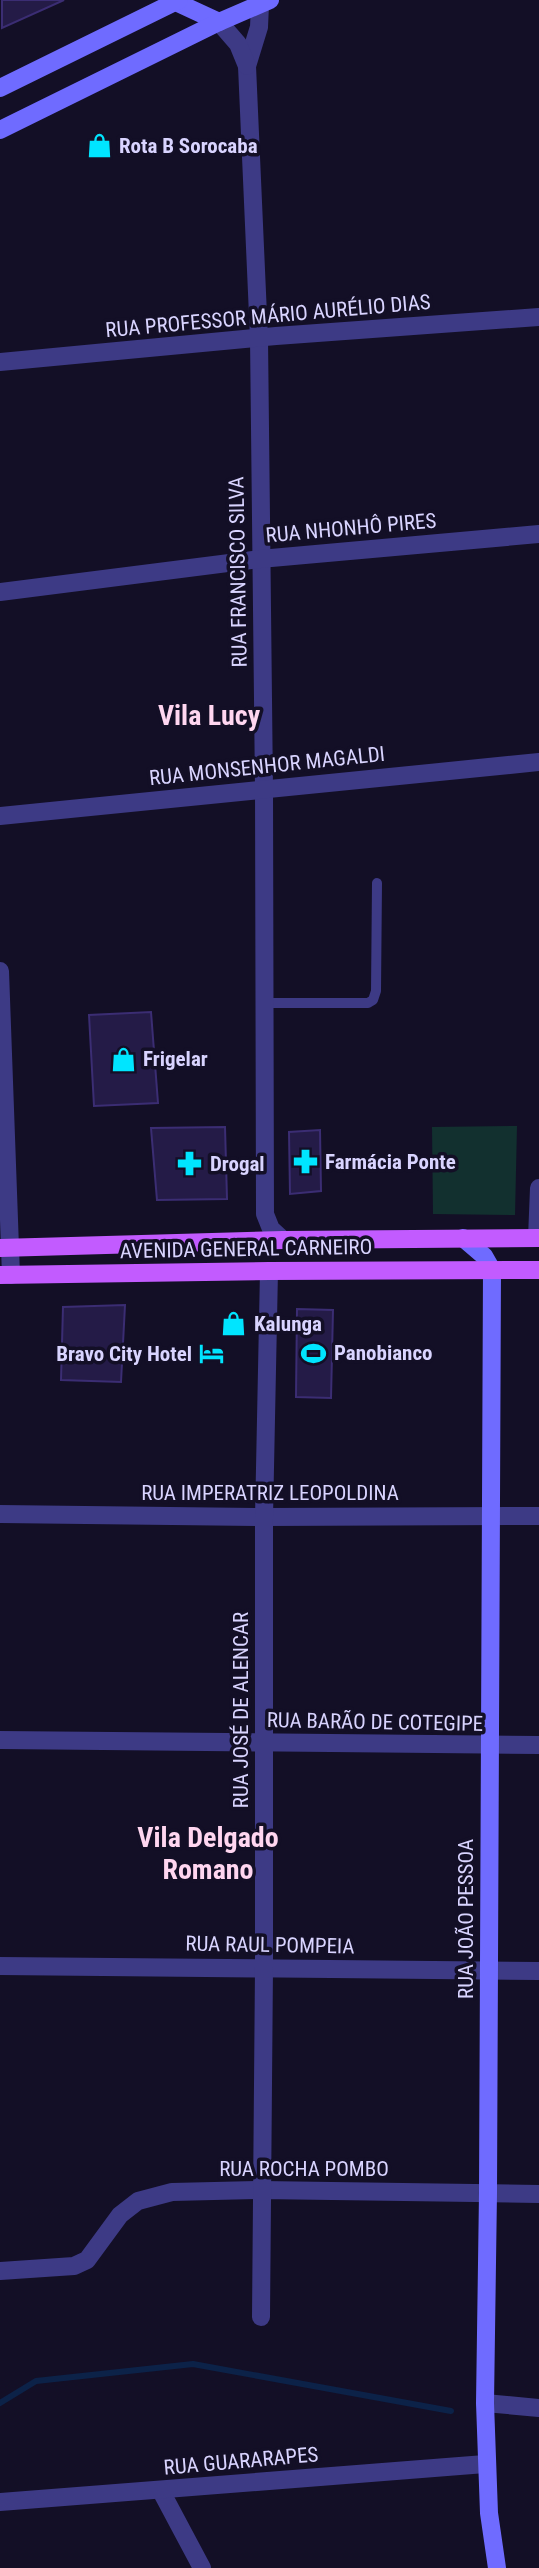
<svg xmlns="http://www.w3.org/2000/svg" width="539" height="2568" font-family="'Roboto Condensed',sans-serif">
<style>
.green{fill:#12302f}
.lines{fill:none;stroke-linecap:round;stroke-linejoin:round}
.stream{stroke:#0c2248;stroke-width:6}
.building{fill:#241b47;stroke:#3b2d73;stroke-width:2}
.service{stroke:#3d3a85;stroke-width:10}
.minor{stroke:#3d3a85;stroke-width:18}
.tertiary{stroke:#3d3a85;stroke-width:18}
.secondary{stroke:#6f6bff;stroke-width:18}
.primary{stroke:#c25bff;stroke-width:18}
.labels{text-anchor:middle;stroke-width:7;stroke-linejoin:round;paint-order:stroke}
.poi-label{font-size:21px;font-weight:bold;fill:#d9d4ff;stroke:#130f26;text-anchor:start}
.street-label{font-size:21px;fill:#d9d4ff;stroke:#130f26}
.district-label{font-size:28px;font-weight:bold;fill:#ffd6f0;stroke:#130f26}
</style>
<rect width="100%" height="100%" fill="#130f26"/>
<polygon class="green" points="517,1126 515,1215 433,1214 432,1127"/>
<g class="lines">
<polyline class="stream" points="0,2403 36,2381 193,2364 451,2411"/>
</g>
<g class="building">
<polygon points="2,0 64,0 2,28"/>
<polygon points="151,1012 158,1103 94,1106 89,1015"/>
<polygon points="225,1127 227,1199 157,1200 151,1128"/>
<polygon points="320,1130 321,1191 290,1194 289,1132"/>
<polygon points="125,1305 121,1382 61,1380 63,1307"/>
<polygon points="297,1309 333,1310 331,1398 296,1397"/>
</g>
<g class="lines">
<polyline class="service" points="264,1003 368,1003 373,1000 376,991 377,883"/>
<g class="minor">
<polyline points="260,5 259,27 247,66 259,338 264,789 265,1214 271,1229 283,1240"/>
<polyline points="219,22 238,44 247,66"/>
<polyline points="0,362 276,336 539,317"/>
<polyline points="0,592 260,559 539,534"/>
<polyline points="0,816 539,762"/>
<polyline points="537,1238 539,1188"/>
<polyline points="0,1514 264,1517 539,1516"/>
<polyline points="0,1740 539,1745"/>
<polyline points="0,1966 539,1971"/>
<polyline points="0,2271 74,2266 87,2260 120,2215 138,2201 172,2192 261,2190 539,2194"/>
<polyline points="261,2317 264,1967 264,1517 269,1271"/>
<polyline points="485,2403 539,2408"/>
<polyline points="161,2491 202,2568"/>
<polyline points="0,2502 485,2464"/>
</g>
<polyline class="tertiary" points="0,971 11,1275"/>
<g class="secondary">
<polyline points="176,2 219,22"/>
<polyline points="0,88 179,0"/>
<polyline points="0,130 219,22 270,0"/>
<polyline points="463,1238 484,1256 492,1270 488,2193 485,2403 489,2513 497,2568"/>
</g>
<g class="primary">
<polyline points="0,1248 283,1240 539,1238"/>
<polyline points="0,1275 269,1271 539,1270"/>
</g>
</g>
<defs>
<symbol id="shop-bare" viewBox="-9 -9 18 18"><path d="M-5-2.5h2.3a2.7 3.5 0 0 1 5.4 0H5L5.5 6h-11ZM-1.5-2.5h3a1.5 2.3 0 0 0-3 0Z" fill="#00e5ff" stroke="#130f26" stroke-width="2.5" paint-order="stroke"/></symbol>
<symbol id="pharmacy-bare" viewBox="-9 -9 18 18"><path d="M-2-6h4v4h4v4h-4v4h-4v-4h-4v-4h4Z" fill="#00e5ff" stroke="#130f26" stroke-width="2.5" paint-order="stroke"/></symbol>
<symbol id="stadium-bare" viewBox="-9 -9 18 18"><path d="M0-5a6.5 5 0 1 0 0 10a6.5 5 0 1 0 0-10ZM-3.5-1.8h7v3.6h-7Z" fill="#00e5ff" stroke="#130f26" stroke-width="2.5" paint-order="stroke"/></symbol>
<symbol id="hotel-bare" viewBox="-9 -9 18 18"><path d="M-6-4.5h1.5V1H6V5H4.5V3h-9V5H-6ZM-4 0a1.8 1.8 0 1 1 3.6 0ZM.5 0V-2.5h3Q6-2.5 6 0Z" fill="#00e5ff" stroke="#130f26" stroke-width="2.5" paint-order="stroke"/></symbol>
</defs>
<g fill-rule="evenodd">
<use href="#shop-bare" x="82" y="128" width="35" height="35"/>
<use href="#shop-bare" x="106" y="1042" width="35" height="35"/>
<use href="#pharmacy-bare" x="288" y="1144" width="35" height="35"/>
<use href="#pharmacy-bare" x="172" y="1146" width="35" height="35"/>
<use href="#shop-bare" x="216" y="1306" width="35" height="35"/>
<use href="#stadium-bare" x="296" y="1336" width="35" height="35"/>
<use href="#hotel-bare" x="194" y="1336" width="35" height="35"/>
</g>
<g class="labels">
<g class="poi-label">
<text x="119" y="153">Rota B Sorocaba</text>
<text x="143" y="1066">Frigelar</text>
<text x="325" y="1169">Farmácia Ponte</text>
<text x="210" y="1171">Drogal</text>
<text x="254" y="1331">Kalunga</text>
<text x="334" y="1360">Panobianco</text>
<text x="192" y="1361" text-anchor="end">Bravo City Hotel</text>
</g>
<g class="street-label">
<text transform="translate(268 316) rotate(-5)" y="7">RUA PROFESSOR MÁRIO AURÉLIO DIAS</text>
<text transform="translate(351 528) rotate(-5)" y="7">RUA NHONHÔ PIRES</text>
<text transform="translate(238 572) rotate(-91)" y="7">RUA FRANCISCO SILVA</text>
<text transform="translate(267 766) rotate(-6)" y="7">RUA MONSENHOR MAGALDI</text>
<text transform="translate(246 1249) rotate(-1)" y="7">AVENIDA GENERAL CARNEIRO</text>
<text x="270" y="1500">RUA IMPERATRIZ LEOPOLDINA</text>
<text transform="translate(241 1710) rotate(-90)" y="7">RUA JOSÉ DE ALENCAR</text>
<text transform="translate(375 1722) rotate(1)" y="7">RUA BARÃO DE COTEGIPE</text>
<text transform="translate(466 1919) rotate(-90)" y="7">RUA JOÃO PESSOA</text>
<text transform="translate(270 1945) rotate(1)" y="7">RUA RAUL POMPEIA</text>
<text x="304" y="2176">RUA ROCHA POMBO</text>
<text transform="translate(241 2461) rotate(-5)" y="7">RUA GUARARAPES</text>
</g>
<g class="district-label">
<text x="209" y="725">Vila Lucy</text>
<text x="208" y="1847">Vila Delgado<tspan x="208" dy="32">Romano</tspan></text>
</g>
</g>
</svg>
